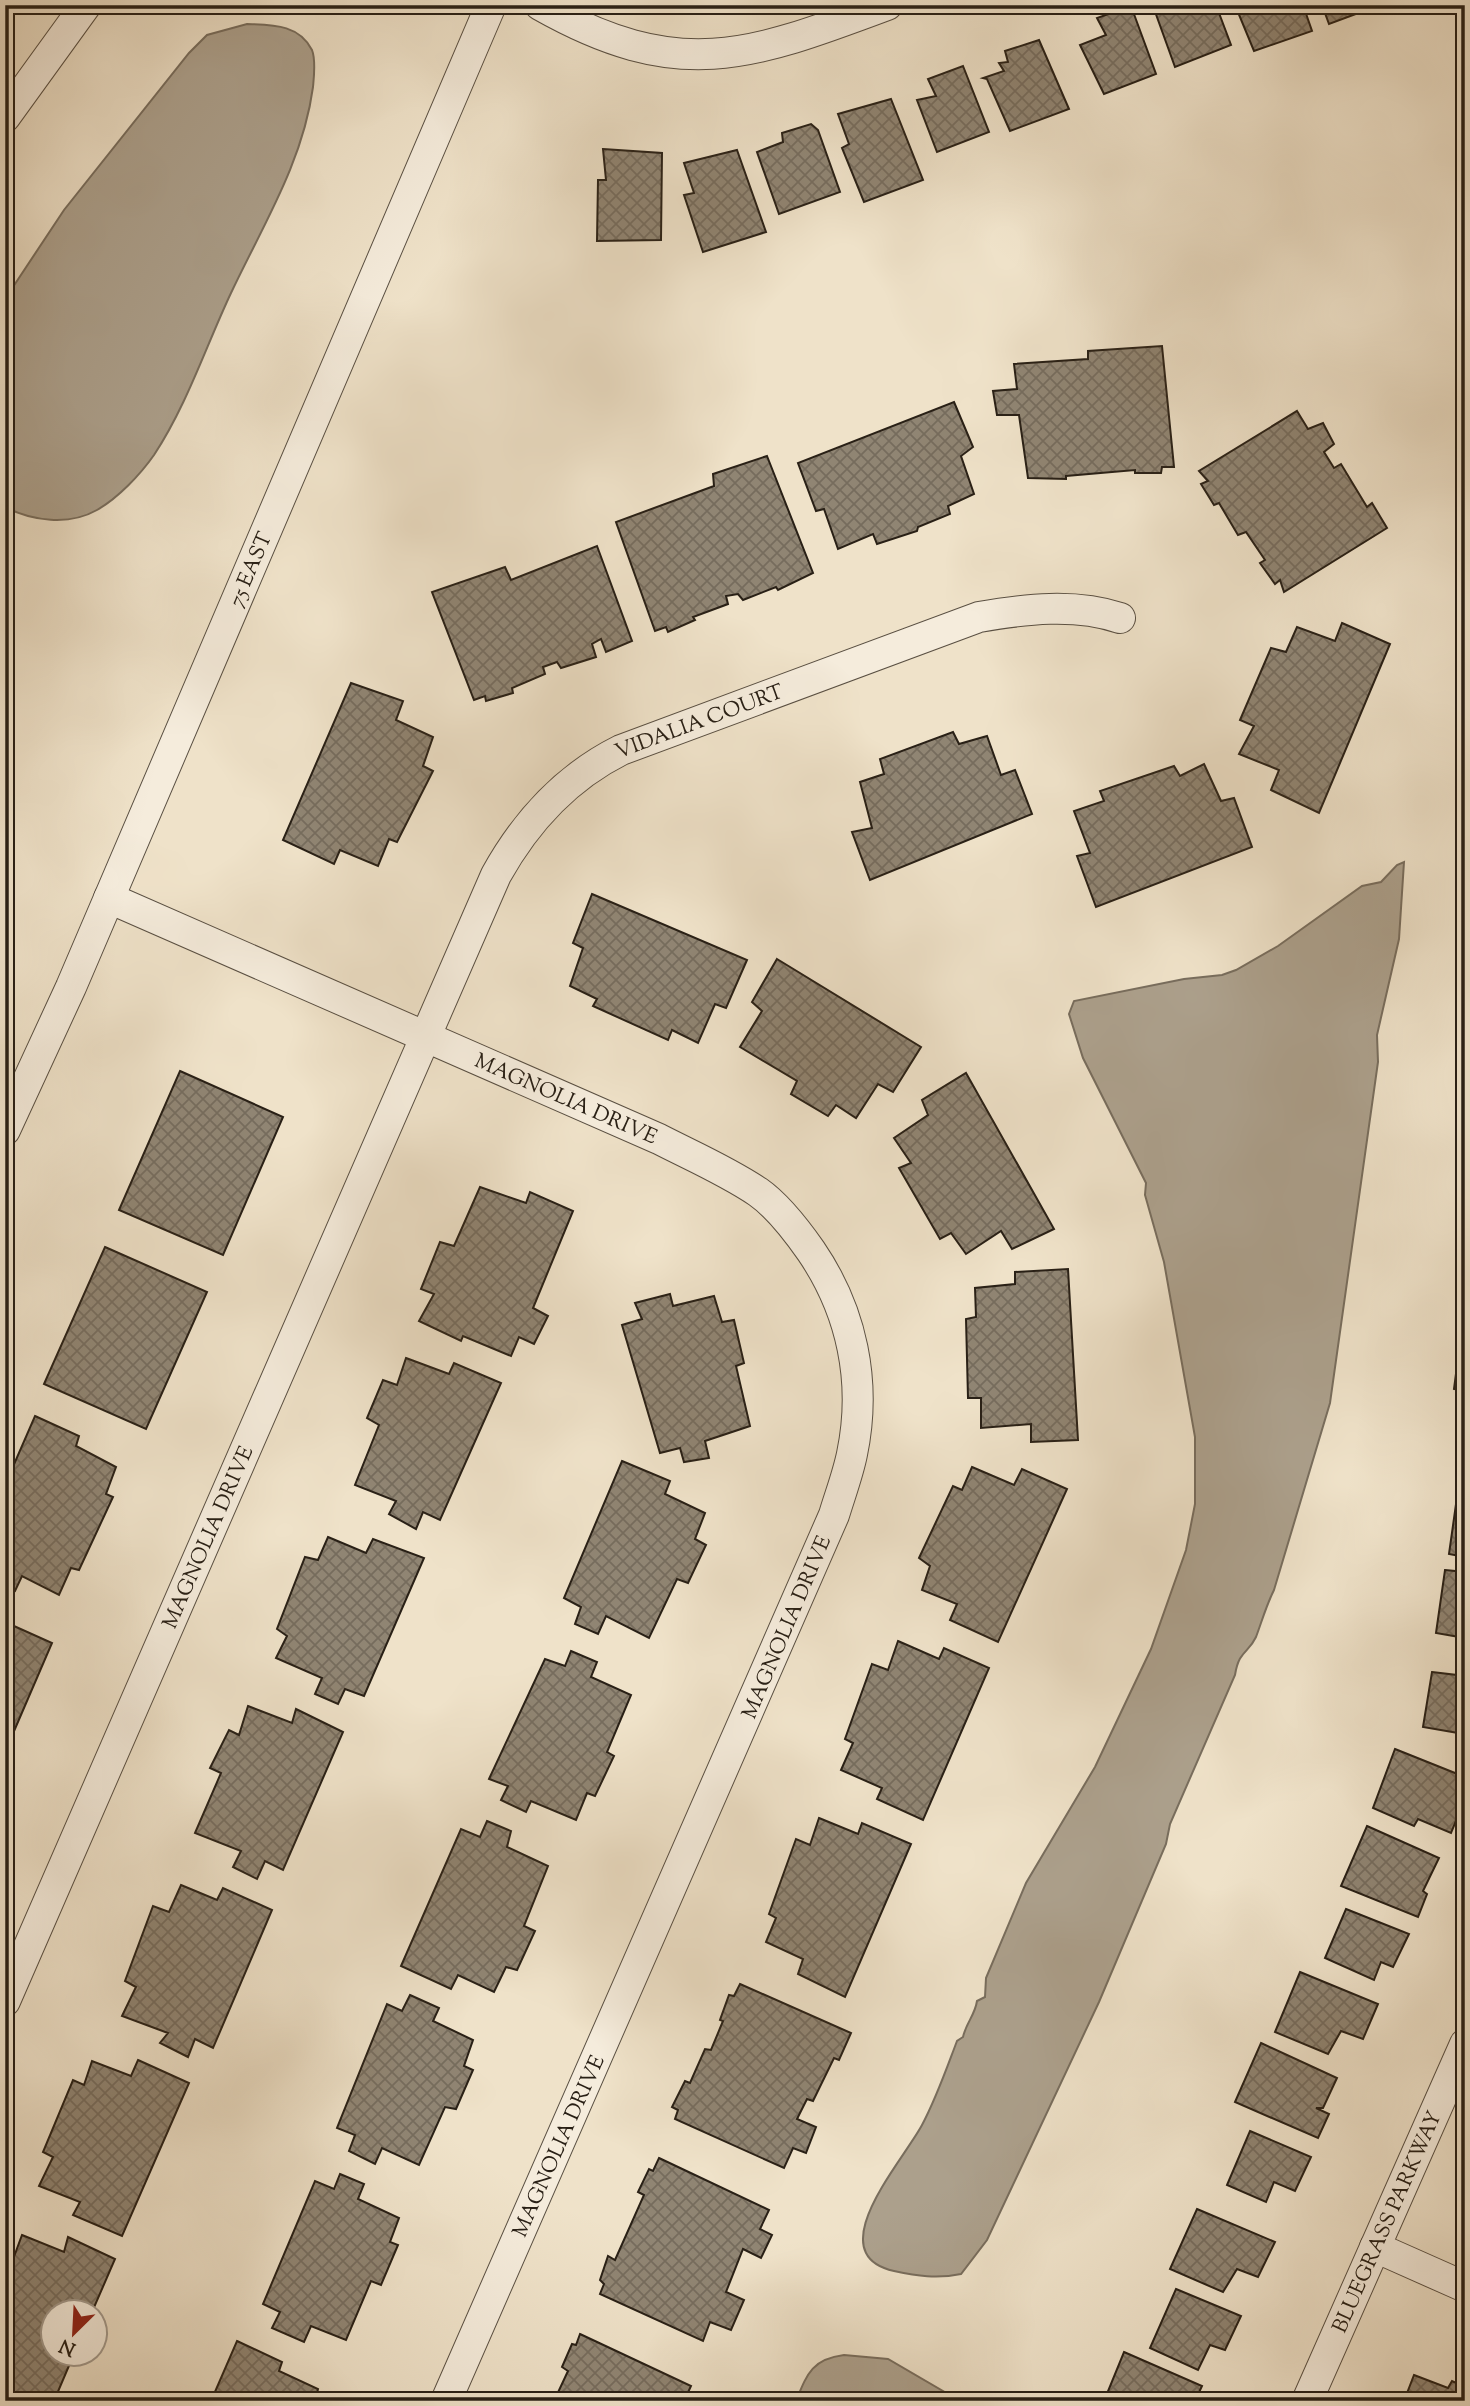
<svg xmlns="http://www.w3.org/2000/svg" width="1470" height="2406" font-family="'Sorts Mill Goudy',serif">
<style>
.water{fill:#aca08c;stroke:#786d5d;stroke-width:2}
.building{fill:url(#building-cross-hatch);stroke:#292016;stroke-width:2}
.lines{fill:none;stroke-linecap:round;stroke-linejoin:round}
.minor-casing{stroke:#5a5043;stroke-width:32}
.minor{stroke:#f5ecdc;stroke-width:30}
.labels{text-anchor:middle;stroke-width:5;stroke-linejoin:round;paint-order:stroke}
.street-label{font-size:21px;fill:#292016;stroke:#f5ecdc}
</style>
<defs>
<pattern id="building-cross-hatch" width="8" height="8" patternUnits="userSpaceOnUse" patternTransform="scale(1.75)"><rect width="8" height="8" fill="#908573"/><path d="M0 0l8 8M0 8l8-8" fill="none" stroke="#766c5d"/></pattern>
</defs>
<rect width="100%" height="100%" fill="#efe2c9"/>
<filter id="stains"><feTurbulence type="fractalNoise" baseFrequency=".00286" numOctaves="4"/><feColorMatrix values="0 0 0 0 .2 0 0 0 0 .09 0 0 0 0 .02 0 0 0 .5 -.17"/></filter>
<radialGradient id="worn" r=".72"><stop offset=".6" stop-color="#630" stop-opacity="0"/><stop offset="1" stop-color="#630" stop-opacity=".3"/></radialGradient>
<g class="water">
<path d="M247,24C272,25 299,24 312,50C316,60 314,76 313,87C303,162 263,225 231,293C206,346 187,405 154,455C140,475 118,498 97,510C69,526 32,521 5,507V299L64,210L189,53L207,35Z"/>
<path d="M1404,862L1399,939L1377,1035L1378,1062L1330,1403L1274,1590C1266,1606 1262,1621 1256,1637C1248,1654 1239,1650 1235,1675L1170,1824L1166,1844L1099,2002L987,2240L961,2274C937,2279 917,2276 894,2271C818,2254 903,2161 922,2125C936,2099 946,2070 957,2041L963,2037C966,2023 975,2015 977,2001L985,1997L986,1978L1026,1883L1095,1767L1151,1649L1186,1550L1195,1504V1437L1164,1262L1145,1195L1146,1183L1083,1058L1069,1014L1074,1001L1184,979L1222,975L1236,970L1278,946L1362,886L1381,882L1397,865Z"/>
<path d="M844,2355L888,2359L960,2401H796C807,2374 812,2359 844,2355Z"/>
</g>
<g class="building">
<polygon points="1216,5 1231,45 1175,67 1153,6"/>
<polygon points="1235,5 1303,5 1312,31 1254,51"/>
<polygon points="1322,5 1380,5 1329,24"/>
<polygon points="1131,6 1156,74 1104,94 1080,45 1106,35 1097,18"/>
<polygon points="1039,40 1069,109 1010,131 987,79 983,78 1004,71 999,63 1008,62 1005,51"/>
<polygon points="963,66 989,132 937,152 917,100 936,96 928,79"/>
<polygon points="891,99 923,180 864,202 842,148 849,144 838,114"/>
<polygon points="811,124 818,130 840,192 779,214 757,152 783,142 782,133"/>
<polygon points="603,149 662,153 661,240 597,241 598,180 606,180"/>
<polygon points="737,150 766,232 703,252 684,195 694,193 684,163"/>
<polygon points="1162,346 1174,467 1162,467 1161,473 1135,473 1135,470 1066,476 1066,479 1028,478 1019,415 997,415 993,391 1017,389 1014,364 1088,359 1088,351"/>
<polygon points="954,402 973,447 961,456 974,494 948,506 950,514 918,527 917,531 877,544 873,534 838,549 824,509 816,511 798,463"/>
<polygon points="1297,411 1308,429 1323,423 1334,444 1324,452 1334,468 1341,464 1367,507 1372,503 1387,528 1284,592 1280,580 1275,584 1260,563 1265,560 1246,532 1238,535 1219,503 1214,505 1201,484 1208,481 1199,471"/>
<polygon points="767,456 813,573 778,590 776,587 743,600 738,594 726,596 728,604 693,617 695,620 668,632 666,627 655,631 616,522 714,486 713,474"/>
<polygon points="597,546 632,641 606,652 601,639 592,644 596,657 561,668 557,662 543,667 545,674 512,688 513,693 486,701 485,696 474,700 432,592 505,567 511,580"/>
<polygon points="1342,623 1390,644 1319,813 1271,790 1279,770 1239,754 1254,726 1240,720 1271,648 1286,652 1297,627 1335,641"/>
<polygon points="351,683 403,701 396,720 433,737 423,766 433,771 397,842 389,839 378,866 340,850 334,864 283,840"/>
<polygon points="953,732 959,744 987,736 1001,775 1015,770 1032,814 870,880 852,832 872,828 860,782 884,774 880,759"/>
<polygon points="1204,764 1221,801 1234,798 1252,847 1096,907 1077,856 1090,853 1074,811 1104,801 1100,791 1174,766 1180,776"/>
<polygon points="592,894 747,960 726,1008 715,1004 698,1043 672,1030 668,1040 593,1006 597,999 570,986 583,948 573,943"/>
<polygon points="777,959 921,1047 893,1092 878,1084 856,1118 836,1105 828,1116 791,1094 797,1081 740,1047 762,1011 752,1002"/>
<polygon points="180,1071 283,1117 223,1255 119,1210"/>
<polygon points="966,1073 1054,1229 1012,1249 1001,1231 966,1254 951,1233 940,1239 899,1168 911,1163 894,1138 928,1115 922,1100"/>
<polygon points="480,1187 526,1203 530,1192 573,1211 533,1308 548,1316 534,1344 519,1337 511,1356 463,1336 461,1341 419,1321 434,1294 421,1289 440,1242 454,1246"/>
<polygon points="105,1247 207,1292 146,1429 44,1384"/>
<polygon points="1068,1269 1078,1440 1031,1442 1031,1424 981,1428 981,1398 968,1398 966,1319 976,1317 975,1288 1015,1284 1015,1272"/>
<polygon points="670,1294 673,1306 714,1296 722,1322 734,1320 744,1363 736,1366 750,1426 705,1441 709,1458 684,1462 680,1448 660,1453 622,1325 642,1319 635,1303"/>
<polygon points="1462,1328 1465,1328 1465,1391 1454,1389"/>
<polygon points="406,1358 449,1374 454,1363 501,1383 440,1520 423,1512 416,1529 389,1514 396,1501 355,1485 379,1425 367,1418 383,1380 397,1385"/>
<polygon points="35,1416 79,1436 76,1446 116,1467 106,1494 113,1497 79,1570 71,1568 59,1595 22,1576 15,1591 5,1587 5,1485"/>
<polygon points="622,1461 670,1481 665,1494 705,1513 695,1539 706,1545 688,1583 677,1579 649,1638 606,1616 598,1634 575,1624 581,1607 564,1598"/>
<polygon points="972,1467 1014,1485 1022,1469 1067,1489 998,1642 950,1620 957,1604 922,1590 930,1566 919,1558 953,1486 962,1490"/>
<polygon points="1458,1490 1465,1491 1465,1557 1449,1554"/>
<polygon points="328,1537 366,1553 373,1539 424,1558 364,1696 345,1689 338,1704 315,1694 322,1678 276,1658 287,1636 277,1629 305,1557 318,1560"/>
<polygon points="1445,1570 1465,1572 1465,1638 1436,1633"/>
<polygon points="5,1622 52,1643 5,1752"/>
<polygon points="898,1641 939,1659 944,1648 989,1668 923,1820 877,1799 882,1788 841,1770 853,1743 845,1739 872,1664 888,1670"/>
<polygon points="571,1651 597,1662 591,1677 631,1695 607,1752 614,1756 595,1796 587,1793 576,1820 531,1801 526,1812 501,1800 508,1786 489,1779 545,1659 565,1666"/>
<polygon points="1432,1672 1465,1676 1464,1734 1423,1727"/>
<polygon points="248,1706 292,1723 296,1709 343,1732 283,1870 265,1861 257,1879 233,1867 241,1851 195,1833 221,1773 210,1768 229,1730 239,1735"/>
<polygon points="1395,1749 1465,1777 1465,1799 1451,1833 1418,1819 1414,1826 1373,1808"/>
<polygon points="819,1818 858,1834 862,1823 911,1844 845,1997 798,1974 803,1959 766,1942 776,1918 769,1914 796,1839 810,1845"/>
<polygon points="487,1821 511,1831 507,1847 548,1866 524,1926 535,1931 517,1970 506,1967 494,1992 458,1975 451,1989 401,1966 461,1829 480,1837"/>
<polygon points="1367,1826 1439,1858 1423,1891 1427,1894 1418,1917 1341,1886"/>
<polygon points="181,1885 217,1900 223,1888 272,1910 213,2048 195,2039 188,2057 160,2043 168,2033 122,2016 136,1987 125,1981 153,1906 169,1912"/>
<polygon points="1346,1909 1409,1934 1393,1967 1381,1962 1374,1980 1325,1958"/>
<polygon points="1300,1972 1378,2004 1363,2039 1341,2031 1328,2054 1275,2032"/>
<polygon points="740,1984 851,2033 839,2060 834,2058 813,2101 807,2099 797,2119 816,2127 806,2153 793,2148 784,2168 675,2119 678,2110 672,2107 685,2081 690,2083 705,2049 711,2050 723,2021 720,2020 729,1995 734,1996"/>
<polygon points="410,1995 439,2008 433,2021 473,2040 464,2066 473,2070 456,2109 445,2107 419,2165 382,2148 375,2164 349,2151 355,2135 337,2128 387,2004 402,2011"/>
<polygon points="1261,2043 1337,2078 1323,2108 1316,2108 1329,2114 1318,2138 1235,2102"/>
<polygon points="138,2060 189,2083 122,2236 73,2215 80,2202 39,2186 53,2157 43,2152 73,2080 84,2085 92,2061 131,2076"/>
<polygon points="1250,2131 1311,2157 1295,2191 1274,2182 1266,2202 1227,2185"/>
<polygon points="659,2158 769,2210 760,2229 772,2235 761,2258 743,2249 726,2292 744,2300 731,2330 710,2322 703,2341 600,2294 604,2284 600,2280 608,2256 615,2260 644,2195 638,2192 649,2169 653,2171"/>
<polygon points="340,2174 364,2184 358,2199 399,2218 390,2242 398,2245 381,2285 371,2281 346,2340 311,2326 304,2342 272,2328 280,2312 263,2304 315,2181 334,2189"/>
<polygon points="1197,2209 1275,2242 1258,2277 1237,2269 1223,2292 1170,2269"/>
<polygon points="22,2235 64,2252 68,2237 115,2259 92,2312 52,2312 52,2354 74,2354 54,2401 22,2401 5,2393 5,2260 12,2262"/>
<polygon points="1176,2289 1241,2316 1225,2350 1210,2345 1198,2370 1150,2348"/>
<polygon points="580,2334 691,2386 684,2401 554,2401 568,2371 562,2367 572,2344 576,2345"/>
<polygon points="237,2341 282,2362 279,2371 318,2389 315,2401 211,2401"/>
<polygon points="1124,2352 1202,2386 1195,2401 1104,2401"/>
<polygon points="1414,2375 1448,2388 1452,2381 1465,2387 1465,2401 1404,2401"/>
</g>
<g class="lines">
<defs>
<g id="minor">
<path d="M540,5C678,83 748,57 887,5"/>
<polyline points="5,117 86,5"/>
<path id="s1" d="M109,898L659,1139C692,1156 727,1171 758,1192C778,1206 797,1231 811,1251C852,1311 867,1382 852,1454C848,1474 840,1495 834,1515L446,2401"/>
<path id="s2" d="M5,1130L71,987L491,5"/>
<path id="s3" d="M5,2001L496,875C526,821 565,778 621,750L979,617C1025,609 1075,603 1120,618"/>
<polyline points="1375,2247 1465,2287"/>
<path id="s4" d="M1307,2401L1465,2044"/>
</g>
</defs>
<use href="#minor" class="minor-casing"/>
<use href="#minor" class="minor"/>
</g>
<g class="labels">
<g class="street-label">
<text dy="7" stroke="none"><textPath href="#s2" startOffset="612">75 EAST</textPath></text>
<text dy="7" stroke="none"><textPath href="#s3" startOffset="1491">VIDALIA COURT</textPath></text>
<text dy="7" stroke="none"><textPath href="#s1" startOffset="499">MAGNOLIA DRIVE</textPath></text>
<text dy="7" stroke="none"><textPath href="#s3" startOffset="506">MAGNOLIA DRIVE</textPath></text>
<text transform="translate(786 1627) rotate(-67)" y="7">MAGNOLIA DRIVE</text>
<text transform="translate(558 2146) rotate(-66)" y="7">MAGNOLIA DRIVE</text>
<text dy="7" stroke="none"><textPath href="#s4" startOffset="196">BLUEGRASS PARKWAY</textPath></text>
</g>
</g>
<rect width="1470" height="2406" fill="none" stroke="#efe2c9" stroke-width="28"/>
<rect x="7" y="7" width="1456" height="2392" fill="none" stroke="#292016" stroke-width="3.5"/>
<rect x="14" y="14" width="1442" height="2378" fill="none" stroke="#292016" stroke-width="2"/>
<g transform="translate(74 2333) rotate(204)"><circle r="33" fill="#f5ecdc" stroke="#a39a8d" stroke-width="2"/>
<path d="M0-5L12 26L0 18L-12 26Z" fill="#8f2418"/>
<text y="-10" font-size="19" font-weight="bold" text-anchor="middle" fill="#292016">N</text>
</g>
<rect width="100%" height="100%" filter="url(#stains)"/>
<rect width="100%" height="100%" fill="url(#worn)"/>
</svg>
